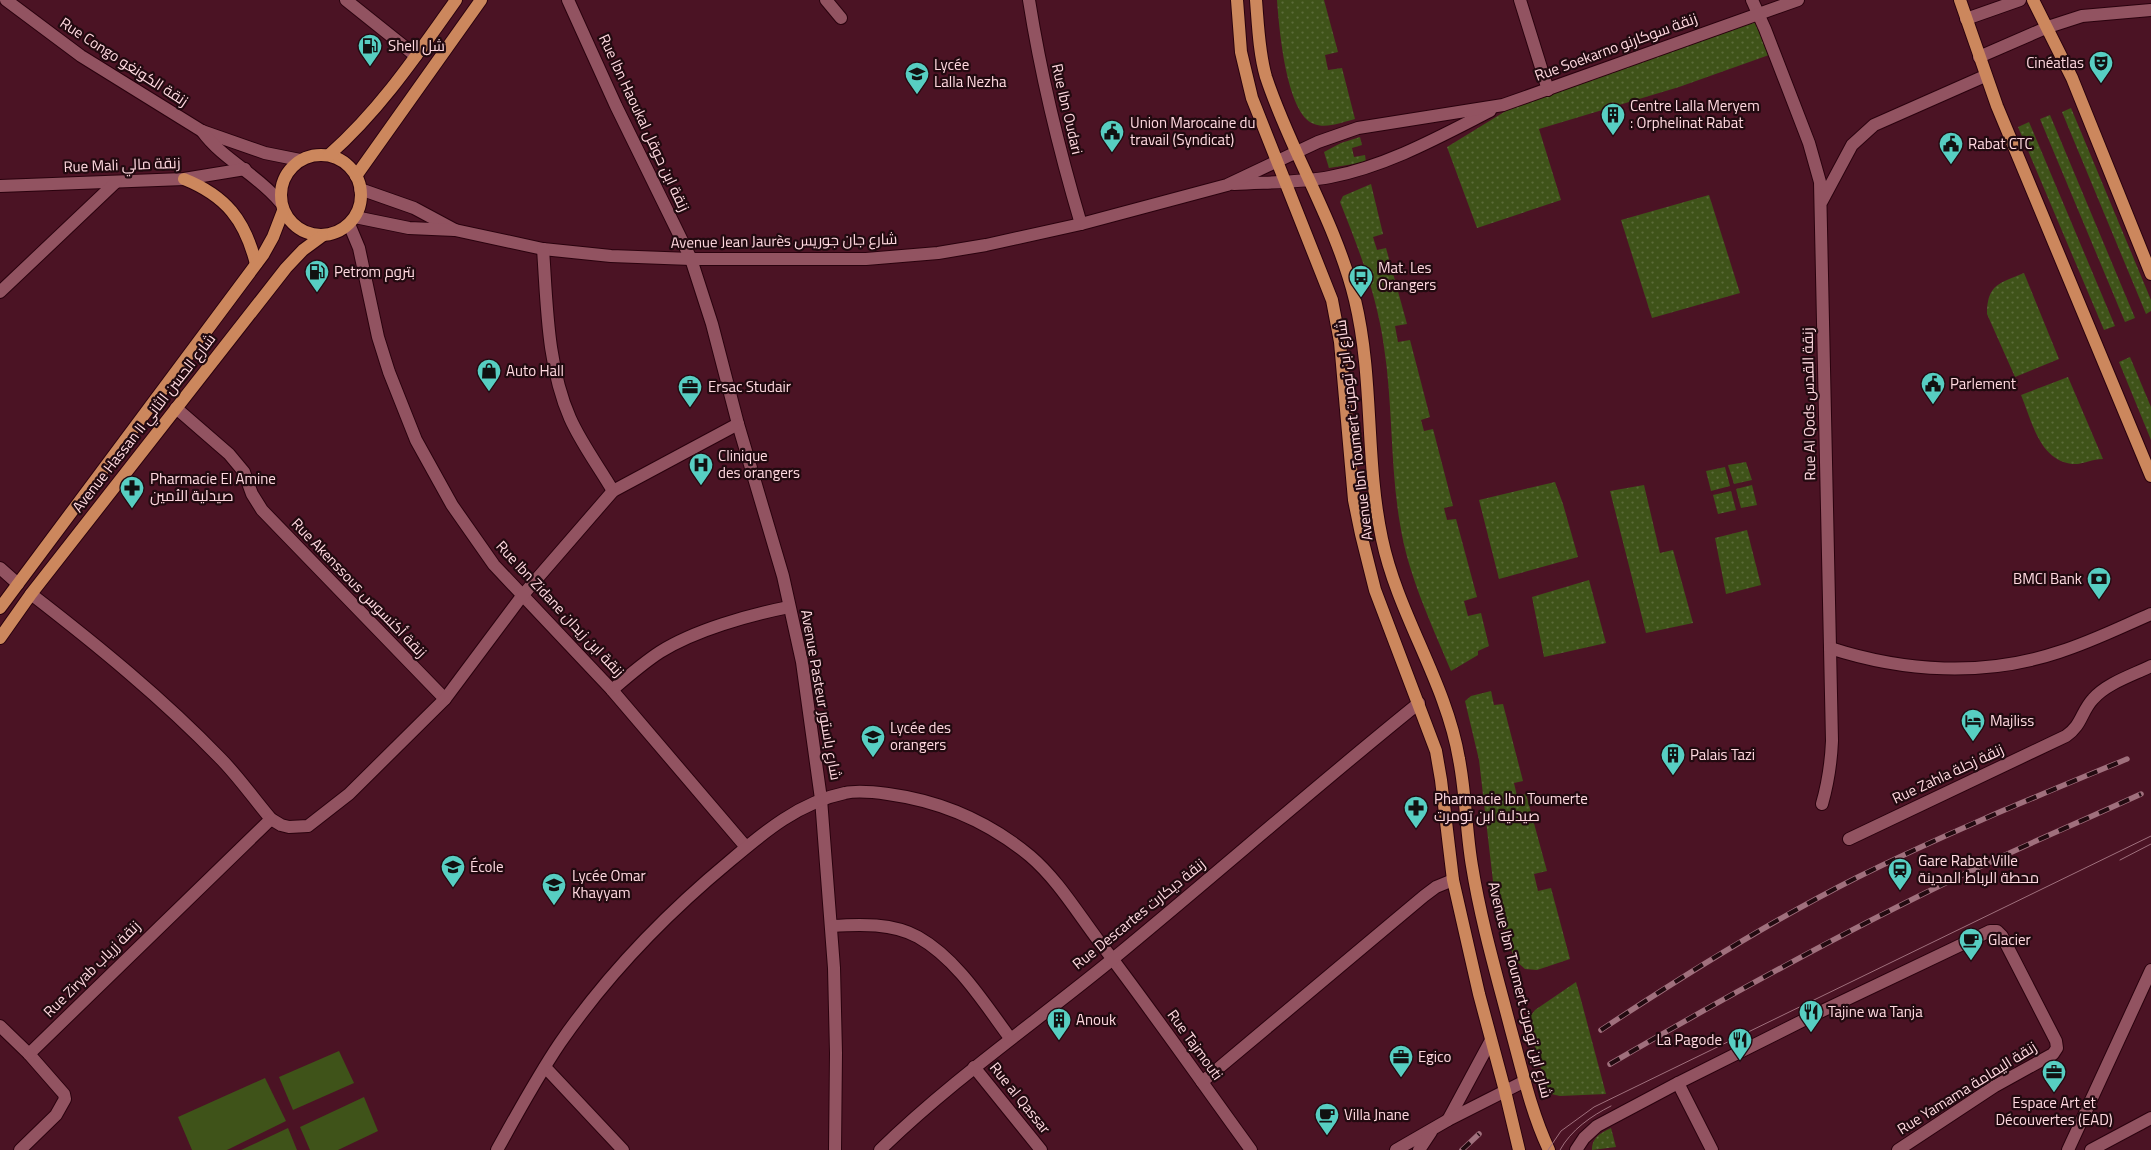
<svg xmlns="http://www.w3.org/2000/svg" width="2151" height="1150" font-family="'Titillium Web',Cairo,sans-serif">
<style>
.grass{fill:url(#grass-dots)}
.pitch{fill:#3f5319}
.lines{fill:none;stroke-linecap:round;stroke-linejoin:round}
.minor-casing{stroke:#2a020e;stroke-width:14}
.major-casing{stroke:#2a020e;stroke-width:14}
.minor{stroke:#925361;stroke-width:12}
.major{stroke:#cc875d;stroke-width:12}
.tram{stroke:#a0707d;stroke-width:1}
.rail-casing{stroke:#a0707d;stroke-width:5.5}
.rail{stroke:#220a10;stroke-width:4;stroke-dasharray:11;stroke-linecap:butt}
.labels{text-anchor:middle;stroke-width:4.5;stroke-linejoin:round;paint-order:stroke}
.poi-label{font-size:15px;fill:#ffd9e0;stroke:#220a10;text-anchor:start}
.street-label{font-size:15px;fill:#ffd9e0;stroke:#220a10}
</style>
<defs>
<pattern id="grass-dots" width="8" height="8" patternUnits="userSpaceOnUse" patternTransform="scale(1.25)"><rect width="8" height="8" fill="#3f5319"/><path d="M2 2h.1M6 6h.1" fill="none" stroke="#5c6b3a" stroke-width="1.8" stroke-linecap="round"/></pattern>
</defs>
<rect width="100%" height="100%" fill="#4b1324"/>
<g class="grass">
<path d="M1277,0H1324L1338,52L1325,55L1328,70L1342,68L1355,119C1343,122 1326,129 1314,124C1286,114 1279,27 1277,0Z"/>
<polygon points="1759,19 1769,55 1679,87 1539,129 1561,200 1477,228 1447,147 1509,109"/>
<polygon points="2071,108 2151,300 2151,311 2146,314 2062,112"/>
<polygon points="2050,115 2135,318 2125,322 2040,119"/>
<polygon points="2029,122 2115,326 2104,330 2018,127"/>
<polygon points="1360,137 1362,145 1352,148 1354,157 1365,155 1366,162 1329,168 1324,152 1341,143"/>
<path d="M1371,184L1383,234L1373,237L1377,250L1386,248L1407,324L1395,326L1398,342L1410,340L1430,417L1421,420L1424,431L1433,429L1453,506L1444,508L1447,520L1456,519L1477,597L1464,601L1468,616L1481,613L1489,646L1478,651V655L1451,671C1431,623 1408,575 1400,524C1390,466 1393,405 1384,347C1377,295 1359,250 1340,202L1343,196Z"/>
<polygon points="1709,195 1740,293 1652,318 1621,220"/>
<path d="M2024,273L2059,359L2015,377L1987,314C1987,284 2000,283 2024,273Z"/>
<polygon points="2130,357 2151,407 2151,440 2119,362"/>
<path d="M2068,377L2103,459C2092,459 2082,465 2072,464C2039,460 2032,421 2021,395Z"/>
<polygon points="1746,462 1752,480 1734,484 1728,465"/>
<polygon points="1725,467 1730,486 1711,491 1706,471"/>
<polygon points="1555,482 1563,504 1578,557 1499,579 1479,500"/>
<polygon points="1644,485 1660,553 1673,550 1693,623 1646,633 1610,491"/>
<polygon points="1752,485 1757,505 1741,508 1736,489"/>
<polygon points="1731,491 1736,510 1718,514 1713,495"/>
<polygon points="1747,530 1761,585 1726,594 1715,538"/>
<polygon points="1589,580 1606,643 1544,657 1532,597"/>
<polygon points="1491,691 1494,705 1503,704 1523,781 1514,783 1517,796 1526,794 1547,871 1534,874 1538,891 1551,888 1570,959 1537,970 1525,969 1516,961 1506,938 1494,890 1479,760 1465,701 1471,696"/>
<polygon points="1576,982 1580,996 1606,1094 1560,1096 1551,1094 1546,1086 1529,1026 1529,1018 1535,1010"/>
<path d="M1611,1128L1616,1147L1592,1150C1592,1137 1601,1133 1611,1128Z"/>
</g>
<g class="pitch">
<polygon points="339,1051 354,1083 293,1110 279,1077"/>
<polygon points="265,1078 286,1121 227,1150 192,1150 178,1117"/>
<polygon points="364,1097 378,1131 338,1150 310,1150 300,1127"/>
<polygon points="288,1128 297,1150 241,1150"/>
</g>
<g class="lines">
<defs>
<g id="minor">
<polyline points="6,0 81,56 202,131 265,153 300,160"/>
<polyline points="346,0 416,56"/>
<polyline points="568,0 616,106 691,259 712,324 738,424 783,576 802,662 821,799 834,968 836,1053 835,1150"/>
<polyline points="826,0 841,18"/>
<path d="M1029,0C1041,76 1059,150 1081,224"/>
<polyline points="1520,0 1548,90"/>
<path d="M1752,0L1765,29L1809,143L1820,182L1832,741C1831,763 1828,783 1822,804"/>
<polyline points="1966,19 2020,0"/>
<polyline points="1979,57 2048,27 2082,16 2151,10"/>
<path d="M202,131C223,160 257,174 280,202"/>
<path d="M1234,184C1266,182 1299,183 1330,177C1387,166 1439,137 1490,111"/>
<polyline points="0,186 184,179 245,169"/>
<polyline points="360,189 414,208 455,230"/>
<polyline points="1822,201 1852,145 1874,125 1985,76"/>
<polyline points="355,217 409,228 455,230 543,249 611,256 691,259 866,259 938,253 986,245 1081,224 1227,185 1318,142 1358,128 1503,105 1798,0"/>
<polyline points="349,224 359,248 378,337 389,372 416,440 452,505 494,565 612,690 746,847"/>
<path d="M543,249C547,305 547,365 570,418C581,443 599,467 613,491"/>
<polyline points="0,292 116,182"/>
<polyline points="176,408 229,454 244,472 252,494 262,510 445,699"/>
<polyline points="0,568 18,584"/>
<path d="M31,594C97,645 162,698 220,758C238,776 254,799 271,819L281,825L289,827L308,826L349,794L445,699L522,596L613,491L738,424"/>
<path d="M1830,648C1904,672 1984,677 2059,652C2091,642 2121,627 2151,614"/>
<path d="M612,690C627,677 643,663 660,652C695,630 749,615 789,607"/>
<path d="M1849,839L2066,736C2082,725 2081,712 2093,699C2107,683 2133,675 2151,666"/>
<path d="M832,926C860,924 893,923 918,937C957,959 984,1003 1010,1038"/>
<polyline points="0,1026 29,1054 64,1094 65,1099 56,1115 20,1150"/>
<polyline points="29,1054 271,819"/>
<polyline points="545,1067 623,1150"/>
<polyline points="974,1067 1041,1150"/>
<polyline points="1202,1082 1424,896 1436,887 1453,880"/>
<polyline points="1678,1083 1712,1150"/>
<polyline points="1448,1120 1491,1040"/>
<path d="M497,1150C517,1114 537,1077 560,1043C607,975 666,914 730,861C764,832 800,802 845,793C858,790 874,792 888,794C940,801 989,822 1030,856C1057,879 1077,912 1098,940C1151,1009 1200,1080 1251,1150"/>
<path d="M880,1150C953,1079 1036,1022 1114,958C1216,874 1316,786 1419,703"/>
<polyline points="1396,1150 1448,1120 1525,1081"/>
<polyline points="1419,1150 1431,1132"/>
<polyline points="1576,1150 1584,1138 1597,1126 1678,1083 1820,1012 1990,931 1997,931 2002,936 2056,1041 2057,1048 2053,1054 1995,1086 1898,1150"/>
<polyline points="2068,1150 2151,970"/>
<polyline points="2091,1150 2151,1118"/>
</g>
<g id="major">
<polyline points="1237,0 1241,52 1252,98 1332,300 1340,342 1354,500 1361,534 1375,590 1436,751 1441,780 1453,880 1479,994 1505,1091 1519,1150"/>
<path d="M1256,0C1258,25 1259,53 1266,77C1291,153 1336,222 1355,300C1374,379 1365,460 1382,539C1398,615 1446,682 1459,759C1466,795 1466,831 1472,866C1481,922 1497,976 1511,1030C1522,1070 1531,1112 1549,1150"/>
<polyline points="1960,0 1997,106 2151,476"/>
<polyline points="2033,0 2072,78 2151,274"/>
<circle cx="321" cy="195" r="40"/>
<path d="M329,155C380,110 417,55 456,0"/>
<polyline points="356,176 481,0"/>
<path d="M184,179C226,196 245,220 256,264"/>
<polyline points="0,608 263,255 273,237 283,211"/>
<polyline points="0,638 31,594 286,268 303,250 322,236"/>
</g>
</defs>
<use href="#minor" class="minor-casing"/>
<use href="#major" class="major-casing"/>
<use href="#minor" class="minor"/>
<use href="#major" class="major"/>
<g class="tram">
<polyline points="2120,860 2151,844"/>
<polyline points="1548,1150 1561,1131 1594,1107 2151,836"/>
<path d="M1560,1150C1571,1130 1591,1116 1611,1106"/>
</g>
<defs>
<g id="rail">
<path d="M1601,1030C1684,975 1767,923 1856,878C1944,834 2035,797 2127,759"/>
<path d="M1610,1064C1724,998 1839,934 1958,877C2018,848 2080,822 2141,794"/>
<polyline points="1462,1150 1479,1134"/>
</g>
</defs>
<use href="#rail" class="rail-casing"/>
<use href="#rail" class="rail"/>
</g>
<defs>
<symbol id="fuel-pin" viewBox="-11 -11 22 30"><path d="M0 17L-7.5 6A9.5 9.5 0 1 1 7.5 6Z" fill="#57cec2" stroke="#220a10"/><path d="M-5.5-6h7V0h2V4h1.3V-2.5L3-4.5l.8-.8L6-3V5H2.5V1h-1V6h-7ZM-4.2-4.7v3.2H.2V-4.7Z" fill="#111"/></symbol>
<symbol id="theatre-pin" viewBox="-11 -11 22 30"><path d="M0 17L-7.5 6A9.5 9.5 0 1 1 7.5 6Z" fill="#57cec2" stroke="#220a10"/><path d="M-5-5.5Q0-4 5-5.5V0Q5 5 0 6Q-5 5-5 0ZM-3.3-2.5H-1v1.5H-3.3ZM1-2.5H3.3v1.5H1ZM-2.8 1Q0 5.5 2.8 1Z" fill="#111"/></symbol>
<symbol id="school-pin" viewBox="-11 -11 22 30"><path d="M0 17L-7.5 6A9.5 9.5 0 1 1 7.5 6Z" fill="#57cec2" stroke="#220a10"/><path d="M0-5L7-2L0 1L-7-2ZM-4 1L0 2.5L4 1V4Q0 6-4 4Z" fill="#111"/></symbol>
<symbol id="building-pin" viewBox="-11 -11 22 30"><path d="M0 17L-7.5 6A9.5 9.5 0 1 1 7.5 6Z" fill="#57cec2" stroke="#220a10"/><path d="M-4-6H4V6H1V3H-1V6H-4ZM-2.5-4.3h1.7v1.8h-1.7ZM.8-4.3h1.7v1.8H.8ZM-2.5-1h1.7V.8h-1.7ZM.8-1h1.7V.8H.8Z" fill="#111"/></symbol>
<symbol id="civic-pin" viewBox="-11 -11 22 30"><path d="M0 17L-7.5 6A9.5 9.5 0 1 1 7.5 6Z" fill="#57cec2" stroke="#220a10"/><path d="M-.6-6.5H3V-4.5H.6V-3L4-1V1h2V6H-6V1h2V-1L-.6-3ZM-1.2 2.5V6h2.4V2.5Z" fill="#111"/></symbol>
<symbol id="bus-pin" viewBox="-11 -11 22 30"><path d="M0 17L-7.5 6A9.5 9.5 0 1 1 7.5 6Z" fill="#57cec2" stroke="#220a10"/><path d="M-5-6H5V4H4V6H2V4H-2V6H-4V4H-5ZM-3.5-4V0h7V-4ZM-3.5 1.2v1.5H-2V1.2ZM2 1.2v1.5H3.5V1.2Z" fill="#111"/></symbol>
<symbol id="shop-pin" viewBox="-11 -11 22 30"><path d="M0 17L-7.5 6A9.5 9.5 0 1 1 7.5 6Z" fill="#57cec2" stroke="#220a10"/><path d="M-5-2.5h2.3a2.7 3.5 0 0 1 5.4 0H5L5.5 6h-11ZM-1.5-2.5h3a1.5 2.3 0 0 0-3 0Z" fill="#111"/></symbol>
<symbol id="office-pin" viewBox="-11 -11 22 30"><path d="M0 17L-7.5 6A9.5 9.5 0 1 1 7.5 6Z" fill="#57cec2" stroke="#220a10"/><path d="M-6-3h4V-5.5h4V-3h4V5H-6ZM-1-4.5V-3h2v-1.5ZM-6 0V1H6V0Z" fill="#111"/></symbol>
<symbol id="hospital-pin" viewBox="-11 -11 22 30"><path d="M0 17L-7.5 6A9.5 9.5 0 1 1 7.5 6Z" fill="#57cec2" stroke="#220a10"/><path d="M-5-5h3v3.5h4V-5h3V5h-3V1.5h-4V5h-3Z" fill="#111"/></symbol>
<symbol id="pharmacy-pin" viewBox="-11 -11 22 30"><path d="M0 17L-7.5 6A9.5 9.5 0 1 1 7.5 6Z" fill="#57cec2" stroke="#220a10"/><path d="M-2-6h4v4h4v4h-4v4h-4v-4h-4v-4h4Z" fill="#111"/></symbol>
<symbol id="bank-pin" viewBox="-11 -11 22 30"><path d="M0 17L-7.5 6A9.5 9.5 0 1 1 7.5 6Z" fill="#57cec2" stroke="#220a10"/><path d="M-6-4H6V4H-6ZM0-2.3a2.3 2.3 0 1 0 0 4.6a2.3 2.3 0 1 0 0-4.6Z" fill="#111"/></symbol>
<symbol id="hotel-pin" viewBox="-11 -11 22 30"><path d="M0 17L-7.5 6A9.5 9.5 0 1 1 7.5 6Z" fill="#57cec2" stroke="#220a10"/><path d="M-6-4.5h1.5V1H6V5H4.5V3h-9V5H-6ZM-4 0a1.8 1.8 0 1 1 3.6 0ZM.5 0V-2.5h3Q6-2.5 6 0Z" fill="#111"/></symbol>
<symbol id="station-pin" viewBox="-11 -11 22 30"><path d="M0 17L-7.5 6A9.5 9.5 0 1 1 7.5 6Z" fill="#57cec2" stroke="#220a10"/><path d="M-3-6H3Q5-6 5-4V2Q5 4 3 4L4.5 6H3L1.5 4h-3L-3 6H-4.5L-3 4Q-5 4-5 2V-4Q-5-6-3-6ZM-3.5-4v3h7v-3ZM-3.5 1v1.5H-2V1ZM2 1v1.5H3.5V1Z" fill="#111"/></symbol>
<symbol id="cafe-pin" viewBox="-11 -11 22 30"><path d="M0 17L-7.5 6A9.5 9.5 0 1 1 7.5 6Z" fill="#57cec2" stroke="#220a10"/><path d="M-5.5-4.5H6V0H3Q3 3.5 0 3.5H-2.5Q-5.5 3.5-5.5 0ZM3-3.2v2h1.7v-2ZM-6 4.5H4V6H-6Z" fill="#111"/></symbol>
<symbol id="restaurant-pin" viewBox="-11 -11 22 30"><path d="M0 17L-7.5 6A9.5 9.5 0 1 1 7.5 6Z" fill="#57cec2" stroke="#220a10"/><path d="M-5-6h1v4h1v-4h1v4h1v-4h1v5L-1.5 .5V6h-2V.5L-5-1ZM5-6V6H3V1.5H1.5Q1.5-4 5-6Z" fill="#111"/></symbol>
</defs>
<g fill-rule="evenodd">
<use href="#fuel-pin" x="356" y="32" width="28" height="38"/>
<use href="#theatre-pin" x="2087" y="49" width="28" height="38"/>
<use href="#school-pin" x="903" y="60" width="28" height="38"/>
<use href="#building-pin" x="1599" y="101" width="28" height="38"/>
<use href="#civic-pin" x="1098" y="118" width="28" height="38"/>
<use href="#civic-pin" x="1937" y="130" width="28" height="38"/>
<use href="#fuel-pin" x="303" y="258" width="28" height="38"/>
<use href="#bus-pin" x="1347" y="263" width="28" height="38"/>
<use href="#shop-pin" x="475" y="357" width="28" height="38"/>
<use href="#civic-pin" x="1919" y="370" width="28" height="38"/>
<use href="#office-pin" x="676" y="373" width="28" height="38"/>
<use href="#hospital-pin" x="687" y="451" width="28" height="38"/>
<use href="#pharmacy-pin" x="118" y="474" width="28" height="38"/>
<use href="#bank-pin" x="2085" y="565" width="28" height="38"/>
<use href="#hotel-pin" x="1959" y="707" width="28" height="38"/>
<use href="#school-pin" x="859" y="723" width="28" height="38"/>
<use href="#building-pin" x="1659" y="741" width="28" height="38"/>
<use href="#pharmacy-pin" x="1402" y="794" width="28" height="38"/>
<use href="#school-pin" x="439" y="853" width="28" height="38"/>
<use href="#station-pin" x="1886" y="856" width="28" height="38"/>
<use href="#school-pin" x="540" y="871" width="28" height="38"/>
<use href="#cafe-pin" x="1957" y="926" width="28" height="38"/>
<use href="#restaurant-pin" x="1797" y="998" width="28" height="38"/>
<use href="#building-pin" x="1045" y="1006" width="28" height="38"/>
<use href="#restaurant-pin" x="1726" y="1026" width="28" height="38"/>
<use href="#office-pin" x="1387" y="1043" width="28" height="38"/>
<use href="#office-pin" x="2040" y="1058" width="28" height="38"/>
<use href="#cafe-pin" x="1313" y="1101" width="28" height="38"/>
</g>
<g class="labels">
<g class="poi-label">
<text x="388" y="51">Shell شل</text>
<text x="2084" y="68" text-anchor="end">Cinéatlas</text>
<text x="934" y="70">Lycée<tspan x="934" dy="17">Lalla Nezha</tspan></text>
<text x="1630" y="111">Centre Lalla Meryem<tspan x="1630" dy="17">: Orphelinat Rabat</tspan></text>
<text x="1130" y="128">Union Marocaine du<tspan x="1130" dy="17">travail (Syndicat)</tspan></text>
<text x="1968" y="149">Rabat CTC</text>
<text x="1378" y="273">Mat. Les<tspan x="1378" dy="17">Orangers</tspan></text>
<text x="334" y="277">Petrom بتروم</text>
<text x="506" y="376">Auto Hall</text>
<text x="1950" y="389">Parlement</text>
<text x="708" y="392">Ersac Studair</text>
<text x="718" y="461">Clinique<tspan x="718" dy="17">des orangers</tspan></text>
<text x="150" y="484">Pharmacie El Amine<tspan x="150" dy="17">صيدلية الأمين</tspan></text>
<text x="2082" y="584" text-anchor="end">BMCI Bank</text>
<text x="1990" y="726">Majliss</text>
<text x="890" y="733">Lycée des<tspan x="890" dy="17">orangers</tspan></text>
<text x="1690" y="760">Palais Tazi</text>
<text x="1434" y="804">Pharmacie Ibn Toumerte<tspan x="1434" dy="17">صيدلية ابن تومرت</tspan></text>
<text x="1918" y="866">Gare Rabat Ville<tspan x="1918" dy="17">محطة الرباط المدينة</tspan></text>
<text x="470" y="872">École</text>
<text x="572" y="881">Lycée Omar<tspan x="572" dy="17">Khayyam</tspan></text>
<text x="1988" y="945">Glacier</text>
<text x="1828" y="1017">Tajine wa Tanja</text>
<text x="1076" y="1025">Anouk</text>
<text x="1722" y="1045" text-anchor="end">La Pagode</text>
<text x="1418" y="1062">Egico</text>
<text x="2054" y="1108" text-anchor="middle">Espace Art et<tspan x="2054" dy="17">Découvertes (EAD)</tspan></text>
<text x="1344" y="1120">Villa Jnane</text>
</g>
<g class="street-label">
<text transform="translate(1616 47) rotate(-20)" y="5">Rue Soekarno زنقة سوكارنو</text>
<text transform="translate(124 62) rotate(33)" y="5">Rue Congo زنقة الكونغو</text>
<text transform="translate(1067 109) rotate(77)" y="5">Rue Ibn Oudari</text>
<text transform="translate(644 123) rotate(65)" y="5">Rue Ibn Haoukal زنقة ابن حوقل</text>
<text transform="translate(122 165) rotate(-2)" y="5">Rue Mali زنقة مالي</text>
<text transform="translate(784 241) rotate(-1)" y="5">Avenue Jean Jaurès شارع جان جوريس</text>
<text transform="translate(1809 404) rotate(-91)" y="5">Rue Al Qods زنقة القدس</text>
<text transform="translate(144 423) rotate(-52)" y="5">Avenue Hassan II شارع الحسن الثاني</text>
<text transform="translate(1354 430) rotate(-97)" y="5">Avenue Ibn Toumert شارع ابن تومرت</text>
<text transform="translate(359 588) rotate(46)" y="5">Rue Akenssous زنقة أكنسوس</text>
<text transform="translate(560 609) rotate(47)" y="5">Rue Ibn Zidane زنقة ابن زيدان</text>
<text transform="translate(821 695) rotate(80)" y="5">Avenue Pasteur شارع باستور</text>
<text transform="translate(1948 774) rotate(-25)" y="5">Rue Zahla زنقة زحلة</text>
<text transform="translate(1139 914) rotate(-39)" y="5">Rue Descartes زنقة ديكارت</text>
<text transform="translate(92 969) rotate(-45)" y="5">Rue Ziryab زنقة زرياب</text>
<text transform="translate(1520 990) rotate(76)" y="5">Avenue Ibn Toumert شارع ابن تومرت</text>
<text transform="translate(1195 1045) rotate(54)" y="5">Rue Tajmouti</text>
<text transform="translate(1967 1088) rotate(-32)" y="5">Rue Yamama زنقة اليمامة</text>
<text transform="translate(1020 1098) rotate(51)" y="5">Rue al Qassar</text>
</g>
</g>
</svg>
